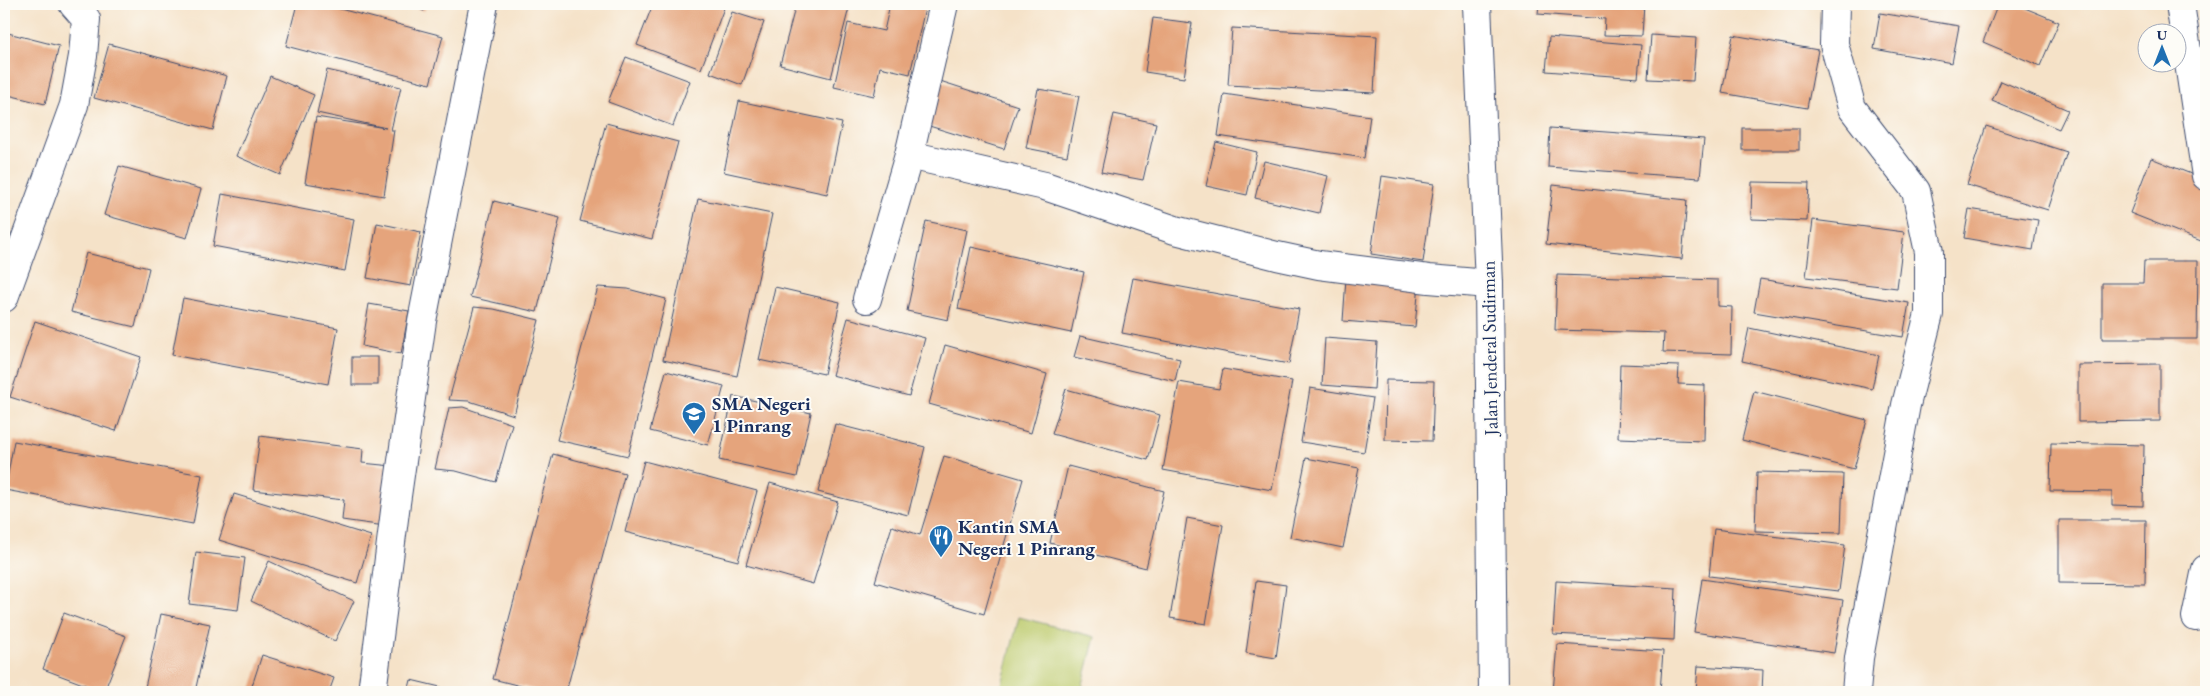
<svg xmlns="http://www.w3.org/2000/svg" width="2210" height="696" font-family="'EB Garamond',serif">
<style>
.pitch{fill:#bdcb6e;stroke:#6c7d66}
.building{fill:#e5a47b}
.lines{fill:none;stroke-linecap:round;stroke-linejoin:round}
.minor-casing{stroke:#3c4a6e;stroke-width:30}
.trunk-casing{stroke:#3c4a6e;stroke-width:30}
.minor{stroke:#fff;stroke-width:28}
.trunk{stroke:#fff;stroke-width:28}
.labels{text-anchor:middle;stroke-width:4;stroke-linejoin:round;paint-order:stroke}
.street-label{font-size:19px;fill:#1b2f5e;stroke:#fdfcf7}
.poi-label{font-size:19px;font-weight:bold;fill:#1b2f5e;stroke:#fdfcf7;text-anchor:start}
</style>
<rect width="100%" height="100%" fill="#fdfcf7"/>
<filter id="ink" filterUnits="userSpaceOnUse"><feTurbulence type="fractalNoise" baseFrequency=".02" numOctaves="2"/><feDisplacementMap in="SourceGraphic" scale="10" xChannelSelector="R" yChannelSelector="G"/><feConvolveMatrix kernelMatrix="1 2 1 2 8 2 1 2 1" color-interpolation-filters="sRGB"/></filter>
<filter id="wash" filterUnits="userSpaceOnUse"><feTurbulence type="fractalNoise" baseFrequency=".0096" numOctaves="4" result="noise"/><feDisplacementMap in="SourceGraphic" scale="20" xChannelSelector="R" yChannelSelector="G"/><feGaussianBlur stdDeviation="1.12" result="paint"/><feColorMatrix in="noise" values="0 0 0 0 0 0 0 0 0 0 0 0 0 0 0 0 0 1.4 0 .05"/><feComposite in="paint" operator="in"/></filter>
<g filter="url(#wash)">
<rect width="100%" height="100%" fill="#f5e2c8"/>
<polygon class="pitch" points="1019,617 1095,637 1081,692 1000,692"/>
<g id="blocks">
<g class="building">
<polygon points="297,4 321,4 443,36 430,84 286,46"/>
<polygon points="407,4 427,4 424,11"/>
<polygon points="653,4 713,4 724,8 701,69 637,45"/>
<polygon points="796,4 850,4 831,78 780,65"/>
<polygon points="890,4 926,4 910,74 880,67 874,96 834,87 848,23 884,31"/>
<polygon points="1539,4 1644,4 1642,36 1604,35 1605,19 1538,14"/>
<polygon points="1998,4 2015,4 2059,22 2040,66 1983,42"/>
<polygon points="732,12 764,22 742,85 710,73"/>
<polygon points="1880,13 1959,26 1952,63 1874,49"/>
<polygon points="1153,18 1192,23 1184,78 1145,72"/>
<polygon points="1232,28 1377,36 1374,93 1228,85"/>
<polygon points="4,32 59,46 45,104 4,94"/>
<polygon points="1651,35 1696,38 1693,81 1648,79"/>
<polygon points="1733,35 1818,50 1807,108 1722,93"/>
<polygon points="1549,37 1641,45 1638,78 1546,71"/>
<polygon points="109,44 227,76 213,130 94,98"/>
<polygon points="626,57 690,81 673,126 608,102"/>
<polygon points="327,70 401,87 391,130 394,130 384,196 305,183 316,117 386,128 317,113"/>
<polygon points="270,76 314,95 280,175 236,156"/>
<polygon points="940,81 1018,106 1004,149 926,125"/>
<polygon points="2001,81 2068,110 2059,129 1992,101"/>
<polygon points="1038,89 1079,96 1067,156 1026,148"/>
<polygon points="1224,94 1370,116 1364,158 1218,136"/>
<polygon points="739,101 842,123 827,194 724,172"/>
<polygon points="1114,114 1156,123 1143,180 1101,172"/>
<polygon points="606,123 678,142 652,239 580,221"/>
<polygon points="1986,126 2067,152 2048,210 1967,185"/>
<polygon points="1550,128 1704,139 1700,178 1548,167"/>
<rect x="1742" y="128" width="57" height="22"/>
<polygon points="1216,142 1257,152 1247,195 1206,186"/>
<polygon points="2151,158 2206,180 2206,228 2201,241 2130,213"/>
<polygon points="1264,161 1328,176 1319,213 1255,198"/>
<polygon points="119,166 201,189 187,238 104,215"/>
<polygon points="1382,176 1434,184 1423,262 1371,254"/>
<polygon points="1752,182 1809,183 1807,221 1751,219"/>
<polygon points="1553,185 1687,200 1682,259 1546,244"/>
<polygon points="222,194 354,219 345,271 213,246"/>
<polygon points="698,199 772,214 737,376 663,360"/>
<polygon points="494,201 560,218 537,312 470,297"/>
<polygon points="1969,209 2038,220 2033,250 1964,238"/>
<polygon points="1813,220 1904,232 1897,288 1806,277"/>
<polygon points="926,221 967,230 948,320 907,311"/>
<polygon points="377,223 421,232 411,286 367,278"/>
<polygon points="971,247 1084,272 1071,333 958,309"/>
<polygon points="86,253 149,268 135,327 71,312"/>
<polygon points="2144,261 2198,261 2197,339 2102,339 2102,283 2143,283"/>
<polygon points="1557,275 1718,280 1718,306 1732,307 1731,354 1663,352 1664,333 1555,330"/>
<polygon points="1133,278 1299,309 1289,364 1122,333"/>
<polygon points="1346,278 1419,284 1415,327 1343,321"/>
<polygon points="1760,279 1909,303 1903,337 1754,312"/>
<polygon points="598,287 628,289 666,299 628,456 557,440"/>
<polygon points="775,287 840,302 824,374 759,360"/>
<polygon points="183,298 338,328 328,384 172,355"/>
<polygon points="369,304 409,311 401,354 362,346"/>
<polygon points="474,307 494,309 539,320 514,415 469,401 449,400"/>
<polygon points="848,318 925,338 909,396 832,375"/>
<polygon points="35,321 141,357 116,431 10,397"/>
<polygon points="1749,328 1879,355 1872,389 1742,361"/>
<polygon points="1080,336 1180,359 1175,381 1074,357"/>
<polygon points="1325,338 1377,342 1374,389 1322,385"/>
<polygon points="945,345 1047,374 1031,433 929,404"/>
<rect x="352" y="357" width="26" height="28"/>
<polygon points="1620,364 1679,366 1678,384 1705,385 1704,441 1618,438"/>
<polygon points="2160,364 2160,421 2078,422 2078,365"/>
<polygon points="1223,369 1292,381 1272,490 1163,470 1179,382 1219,389"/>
<polygon points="666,371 724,386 708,445 650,431"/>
<polygon points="1386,380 1434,381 1432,441 1385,440"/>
<polygon points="1310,388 1373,398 1364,452 1301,442"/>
<polygon points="1066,389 1160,415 1148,460 1052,434"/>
<polygon points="1754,391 1867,420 1854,469 1742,440"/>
<polygon points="733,396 811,413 797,477 719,460"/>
<polygon points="463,407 512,424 496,482 456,471 435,469 449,408"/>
<polygon points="835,424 925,447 908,515 818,492"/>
<polygon points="260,436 363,449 362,463 392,466 385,526 342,520 344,500 253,490"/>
<polygon points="14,441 202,475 193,524 5,490"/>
<polygon points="2051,443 2144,445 2143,506 2112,505 2112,492 2050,491"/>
<polygon points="553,454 625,473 566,692 544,692 493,679"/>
<polygon points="944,456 1023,479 984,614 875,582 892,526 920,535"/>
<polygon points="1306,458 1359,468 1343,548 1290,537"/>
<polygon points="644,461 757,491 738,561 625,532"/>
<polygon points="1068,466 1164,491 1146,568 1050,543"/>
<polygon points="1757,472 1843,474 1841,533 1755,531"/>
<polygon points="770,483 838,502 813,584 746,565"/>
<polygon points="234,494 371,536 357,583 219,540"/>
<polygon points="1187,518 1223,525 1206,624 1170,618"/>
<polygon points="2059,520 2146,520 2145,584 2059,583"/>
<polygon points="1714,529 1845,545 1839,591 1709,576"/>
<polygon points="196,552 245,558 238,610 189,604"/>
<polygon points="269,561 354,601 335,641 251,601"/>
<polygon points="1702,579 1843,600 1834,653 1694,632"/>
<polygon points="1256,581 1286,585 1276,658 1246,653"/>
<polygon points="1556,581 1676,588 1674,640 1553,634"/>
<polygon points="64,613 126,636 104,692 43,669"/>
<polygon points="161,614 210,624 195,692 144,692"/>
<polygon points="1557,644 1663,651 1660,692 1553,692"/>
<polygon points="262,655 334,678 329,692 250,692"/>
<polygon points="1698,666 1763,670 1762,692 1696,692"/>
<polygon points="411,680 461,692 408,692"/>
</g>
</g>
</g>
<g filter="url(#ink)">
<use href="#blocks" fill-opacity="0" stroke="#3c4a6e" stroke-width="1"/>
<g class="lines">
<defs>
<g id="minor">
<polyline points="1835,4 1834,44 1852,108 1916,191 1929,252 1929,314 1906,405 1859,658 1856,692"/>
<polyline points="2180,4 2206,176"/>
<polyline points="909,155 1045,186 1175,230 1277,256 1319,265 1429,279 1489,284"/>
<polyline points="4,298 74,105 83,56 86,19 73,4"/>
<polyline points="867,299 909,155 944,4"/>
<polyline points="2196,617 2206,569"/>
<polyline points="372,692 396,503 422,321 484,4"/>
</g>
<polyline id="trunk" points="1477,4 1489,284 1493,692"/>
</defs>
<use href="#minor" class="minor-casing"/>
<use href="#trunk" class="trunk-casing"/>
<use href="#minor" class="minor"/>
<use href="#trunk" class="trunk"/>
</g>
</g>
<defs>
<symbol id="school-pin" viewBox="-11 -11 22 30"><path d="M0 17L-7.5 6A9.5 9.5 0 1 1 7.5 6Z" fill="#1f6fb2" stroke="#fdfcf7"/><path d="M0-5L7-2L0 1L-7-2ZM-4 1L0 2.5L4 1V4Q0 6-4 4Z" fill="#fff"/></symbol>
<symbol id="restaurant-pin" viewBox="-11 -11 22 30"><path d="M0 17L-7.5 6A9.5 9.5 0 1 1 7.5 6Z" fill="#1f6fb2" stroke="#fdfcf7"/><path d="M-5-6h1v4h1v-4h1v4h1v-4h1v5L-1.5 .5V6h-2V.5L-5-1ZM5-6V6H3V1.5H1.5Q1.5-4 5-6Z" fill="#fff"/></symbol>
</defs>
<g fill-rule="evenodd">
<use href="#school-pin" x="680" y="400" width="28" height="38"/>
<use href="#restaurant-pin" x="927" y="523" width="28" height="38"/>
</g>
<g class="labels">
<g class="street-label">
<text transform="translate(1489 348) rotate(-91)" y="7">Jalan Jenderal Sudirman</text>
</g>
<g class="poi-label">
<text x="712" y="410">SMA Negeri<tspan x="712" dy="22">1 Pinrang</tspan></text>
<text x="958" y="533">Kantin SMA<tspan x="958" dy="22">Negeri 1 Pinrang</tspan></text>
</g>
</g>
<rect width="2210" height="696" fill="none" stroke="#fdfcf7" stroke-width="20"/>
<g transform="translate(2162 48)"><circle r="24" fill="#fdfcf7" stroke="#a3aaba"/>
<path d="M0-4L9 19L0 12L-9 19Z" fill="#1f6fb2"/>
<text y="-8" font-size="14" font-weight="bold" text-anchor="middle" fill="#1b2f5e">U</text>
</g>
</svg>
